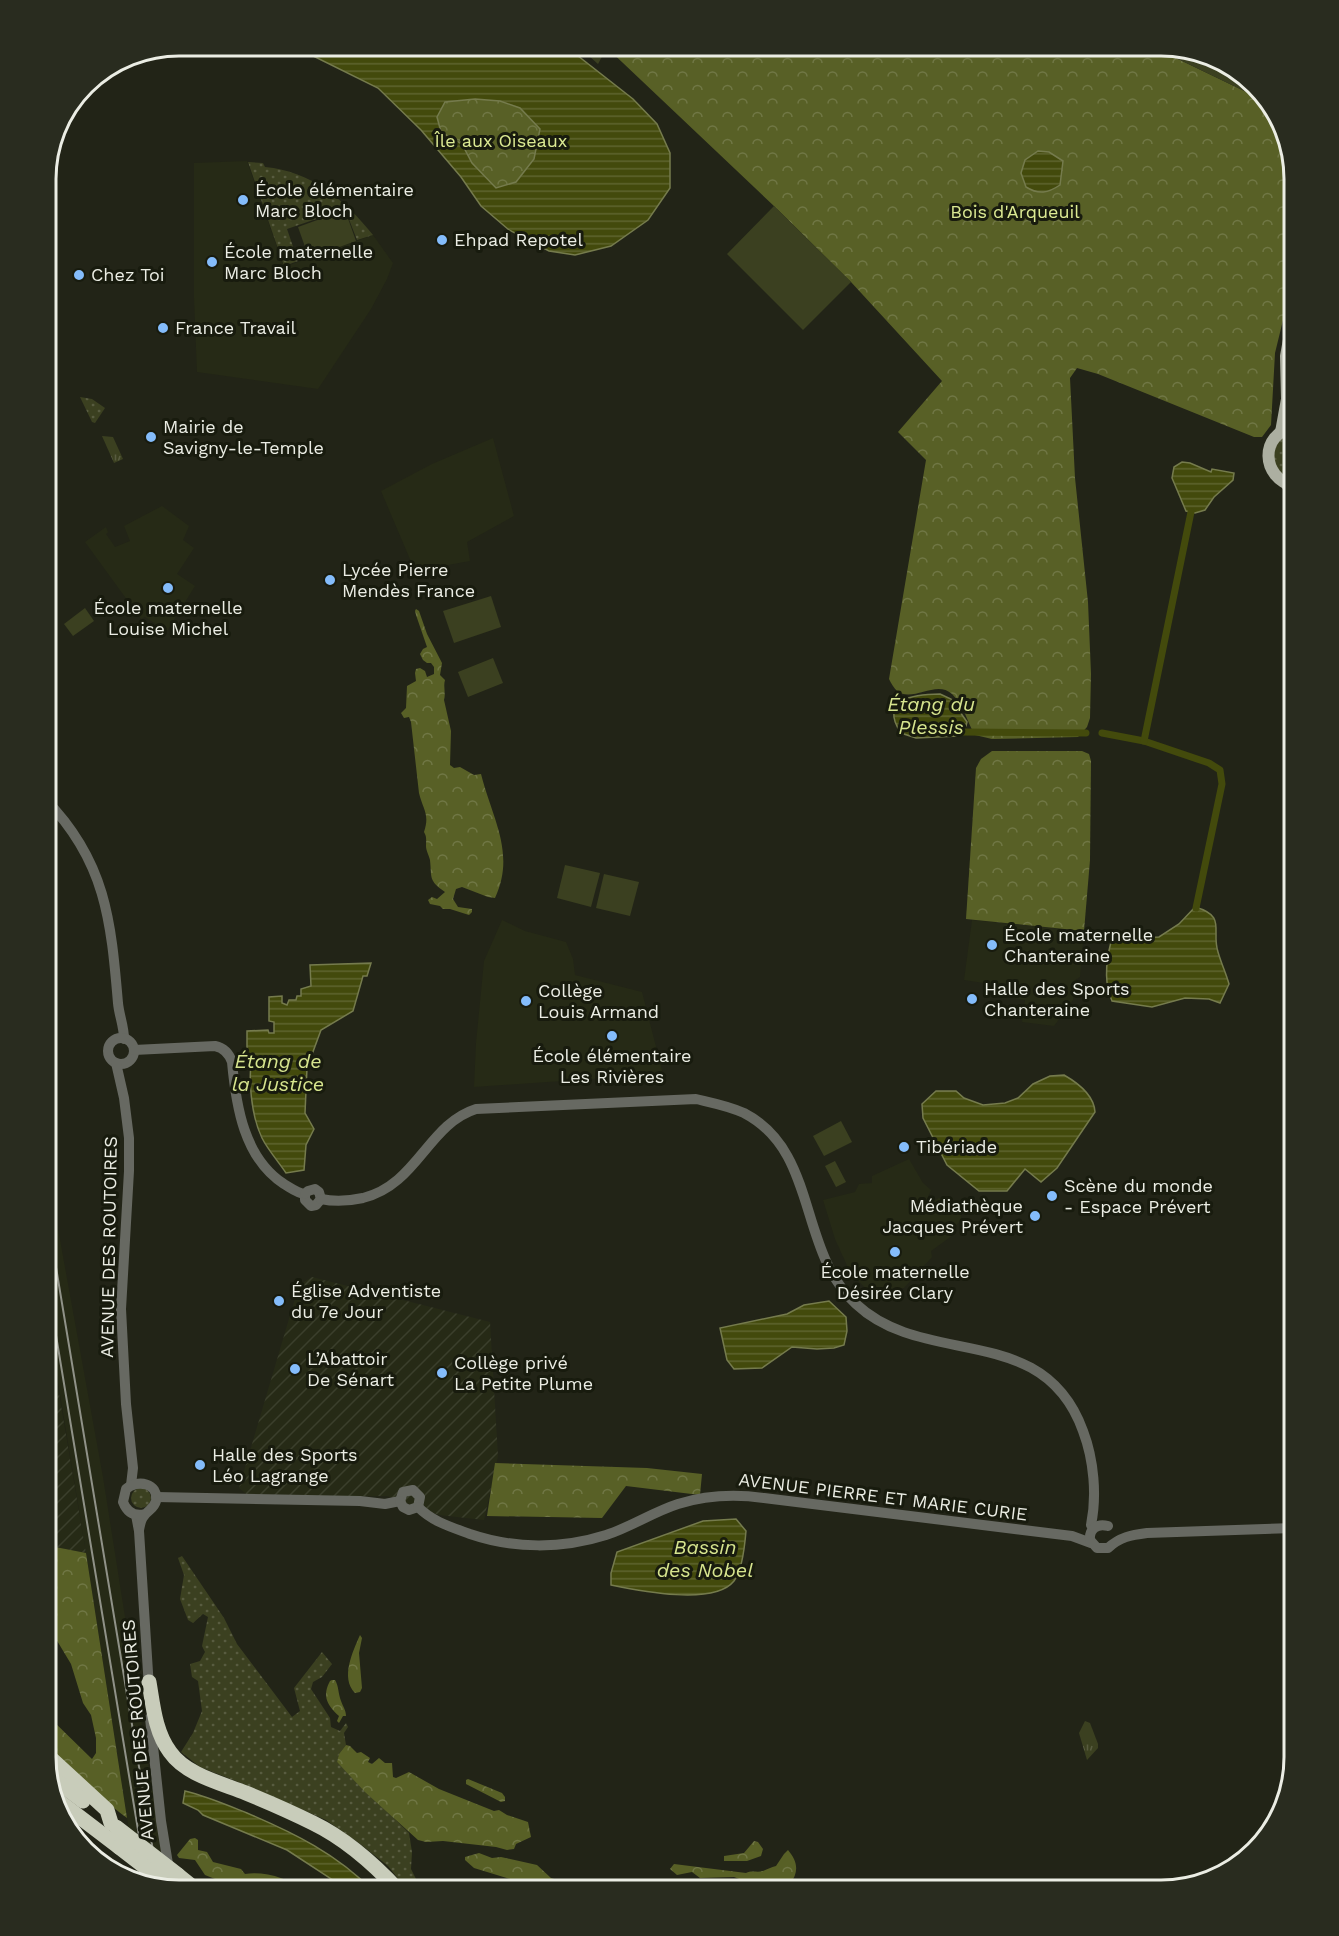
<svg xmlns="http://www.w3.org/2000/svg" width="1339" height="1936" font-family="'Work Sans',sans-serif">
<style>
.built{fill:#262a16}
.industrial{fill:url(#industrial-furrows)}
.grass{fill:url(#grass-dots)}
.forest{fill:url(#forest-crowns)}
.park{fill:url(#park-tufts)}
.pitch{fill:#3b4020}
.water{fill:url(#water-rules);stroke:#757b4d;stroke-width:1.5;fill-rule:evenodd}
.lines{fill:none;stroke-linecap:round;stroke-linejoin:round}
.canal{stroke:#434a0c;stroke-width:7}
.tertiary{stroke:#676962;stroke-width:10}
.primary{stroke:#acafa1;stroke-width:12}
.motorway{stroke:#c8ccba;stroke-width:15}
.rail{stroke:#909288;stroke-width:2}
.motorway-bridge{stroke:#c8ccba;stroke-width:15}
.poi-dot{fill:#84bcfb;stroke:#181b0e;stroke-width:2}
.labels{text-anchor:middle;stroke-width:6;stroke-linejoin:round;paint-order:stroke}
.park-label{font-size:18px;fill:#dcea93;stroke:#181b0e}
.poi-label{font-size:18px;fill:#ebede4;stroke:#181b0e;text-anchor:start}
.street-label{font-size:18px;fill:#ebede4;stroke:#181b0e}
.water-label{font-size:20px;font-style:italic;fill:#d7e58e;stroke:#181b0e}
.rim{fill:none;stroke:#ebede4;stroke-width:3}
</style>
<defs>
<pattern id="industrial-furrows" width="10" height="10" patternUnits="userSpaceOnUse" patternTransform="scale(1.5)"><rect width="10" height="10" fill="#262a16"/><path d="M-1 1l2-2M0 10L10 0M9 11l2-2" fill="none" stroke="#3b3f2c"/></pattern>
<pattern id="grass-dots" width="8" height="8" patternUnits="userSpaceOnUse" patternTransform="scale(1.5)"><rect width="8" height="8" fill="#3b4020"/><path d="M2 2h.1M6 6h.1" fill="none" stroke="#585c40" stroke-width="1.8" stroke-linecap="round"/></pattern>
<pattern id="forest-crowns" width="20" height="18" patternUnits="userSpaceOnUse" patternTransform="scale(1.5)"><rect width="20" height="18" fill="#586026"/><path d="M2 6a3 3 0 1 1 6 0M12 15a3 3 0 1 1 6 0" fill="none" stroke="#707745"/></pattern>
<pattern id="park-tufts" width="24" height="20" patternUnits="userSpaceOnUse" patternTransform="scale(1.5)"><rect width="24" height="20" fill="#3b4020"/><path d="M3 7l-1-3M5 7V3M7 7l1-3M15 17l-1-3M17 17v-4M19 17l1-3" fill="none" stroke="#585c40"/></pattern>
<pattern id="water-rules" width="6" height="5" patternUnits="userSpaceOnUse" patternTransform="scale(1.5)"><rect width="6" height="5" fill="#434a0c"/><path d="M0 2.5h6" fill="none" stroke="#5e642f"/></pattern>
</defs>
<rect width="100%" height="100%" fill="#222417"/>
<g class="built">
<polygon points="247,161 284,267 373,235 393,263 387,279 371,309 318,389 197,372 194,298 194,163"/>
<polygon points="493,438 514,516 467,542 470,561 415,571 381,491 432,464"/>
<polygon points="162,506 189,526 183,540 194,548 177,574 195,586 167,631 145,617 141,619 85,542 106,527 108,532 106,534 115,547 130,541 124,526"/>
<polygon points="502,920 525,931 566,942 573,959 575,975 642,992 663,1074 474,1087 476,1043 484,961"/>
<polygon points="972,920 1084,931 1080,977 1075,980 1073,1000 1054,1026 1022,1022 1025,1000 1002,996 990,984 964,980"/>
<polygon points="45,1157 103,1477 168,1890 137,1881 136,1876 86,1553 45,1303"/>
<polygon points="909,1159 923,1183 931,1190 928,1197 934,1201 939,1198 955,1213 961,1213 961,1219 951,1233 953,1235 931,1251 932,1257 904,1288 886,1289 881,1297 876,1292 868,1291 850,1272 835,1239 823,1200 855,1192 859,1184 872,1183 872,1176"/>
</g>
<g class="industrial">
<polygon points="312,1277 490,1322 498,1456 484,1520 439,1515 387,1496 250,1497 239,1488 299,1285"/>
<polygon points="45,1311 86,1553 45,1545"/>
</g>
<g class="grass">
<path d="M248,162L263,163L265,167C311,171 345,200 373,235L357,240L345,209L287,229L298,261L284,266Z"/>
<polygon points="80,397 92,399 105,408 95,423 92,422"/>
<path d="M1294,432V482C1275,476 1266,455 1281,439C1284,436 1290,434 1294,432Z"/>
<circle cx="141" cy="1498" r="10"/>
<polygon points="182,1556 224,1618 237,1644 292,1717 300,1711 294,1688 322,1652 332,1664 322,1677 313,1682 311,1689 330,1718 331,1727 340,1731 346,1723 348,1727 344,1733 346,1745 339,1754 337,1762 409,1833 412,1852 411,1869 422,1891 408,1891 388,1866 359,1843 326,1820 246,1785 200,1767 181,1752 193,1733 202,1711 198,1681 192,1677 190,1664 200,1661 205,1652 202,1646 208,1617 203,1614 193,1623 188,1620 180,1599 184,1575 178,1558"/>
</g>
<g class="forest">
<path d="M604,45H1149L1265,101L1276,112L1294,178V275L1275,353L1271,425L1262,437H1254L1098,374L1077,368L1070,378L1075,478L1088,602L1091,674L1090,718L1087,727L1078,737L992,739L975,735C967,722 964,705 952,694C936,679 913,703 897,691C894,688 891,683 889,679L926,460L898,432L942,381L851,282L774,206Z"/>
<polygon points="475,99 500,101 520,108 540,129 535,159 516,182 496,188 472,163 462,144 441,132 437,117 445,102"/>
<path d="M416,609L419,611L427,634L442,663L440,675L445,680C443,687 446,693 444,700L451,731L450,765L454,768L460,767L474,775L481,774C492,818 516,853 495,898L488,897L462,887L456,889L453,899L458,907L472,909V912L469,915L450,909H443L440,906L430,904L428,900L432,897L437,899L445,892C428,880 432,878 430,860C429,855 426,851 426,846C426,840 427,837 424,832C430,814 423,810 419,793L411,722L409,717L404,718L401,713L406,708L407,686L416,681L415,673L416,669L420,668L425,671L427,677L434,674V667L431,663H427L423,660L420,654L423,649L427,647L416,615L415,611Z"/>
<polygon points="992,751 1082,751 1089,754 1091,761 1090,860 1084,931 966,919 976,768 981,759"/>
<polygon points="495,1463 647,1468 702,1474 700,1495 626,1486 602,1518 487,1516"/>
<path d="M45,1545L86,1553L127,1818C110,1805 52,1759 45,1741C42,1733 45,1717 45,1708L49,1717L92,1759L96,1753V1738L91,1715L83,1703L71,1664L53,1634L45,1624Z"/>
<path d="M360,1635L362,1638L359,1653L362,1688L360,1692L355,1693C340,1678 353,1651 360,1635Z"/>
<path d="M332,1680H335C339,1687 338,1693 341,1701C343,1707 346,1710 346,1716H343L339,1723L337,1721L339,1716C327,1705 322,1696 330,1681Z"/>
<polygon points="346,1745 350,1746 357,1753 361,1752 370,1758 368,1762 372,1764 379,1758 385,1763 392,1763 393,1777 396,1778 409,1772 439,1789 494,1811 499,1810 507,1815 528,1822 531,1837 516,1844 514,1849 507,1850 496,1847 443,1841 426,1842 418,1840 365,1792 337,1762 339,1754"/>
<polygon points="468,1779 502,1793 505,1797 505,1801 501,1802 466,1784 466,1780"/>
<path d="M195,1838L198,1840V1850L207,1852L213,1862L241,1869L245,1874C266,1871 289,1879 306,1891H229L215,1879L205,1875L195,1860L179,1858L177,1855L190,1839Z"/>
<polygon points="754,1841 758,1842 763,1849 761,1856 747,1861 724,1861 724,1856 744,1853"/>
<path d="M788,1850C798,1862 799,1872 790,1884L782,1886L747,1882L734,1877L700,1878L692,1872L677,1875L670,1869L674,1864L746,1873C752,1870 757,1873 763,1871C768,1869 771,1867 776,1866L784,1854Z"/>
<polygon points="479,1853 492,1858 501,1857 537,1865 551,1878 570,1884 611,1891 550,1891 474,1868 465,1860 465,1857"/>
</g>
<g class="park">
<polygon points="577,45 597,45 605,51 598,64"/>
<polygon points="102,436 113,437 123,459 114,463"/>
<polygon points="1085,1721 1090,1723 1098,1744 1098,1748 1087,1760 1079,1733"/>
</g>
<g class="pitch">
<polygon points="1149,45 1169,45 1228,63 1265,101"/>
<polygon points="774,206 851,282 803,330 727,254"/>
<polygon points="345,210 356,241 309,258 298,227"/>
<polygon points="491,596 501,627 454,643 443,611"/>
<polygon points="85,608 94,621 73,636 64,624"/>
<polygon points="493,658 503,683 468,697 458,672"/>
<polygon points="565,865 600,873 591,907 557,898"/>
<polygon points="604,874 639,882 630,916 596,908"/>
<polygon points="841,1121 852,1142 824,1156 813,1136"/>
<polygon points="835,1161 846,1182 836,1187 825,1166"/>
</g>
<g class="water">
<path d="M291,45H564L633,99L657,124L670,153V188L648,220L611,246L575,255L549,251L509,230L481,206L461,177L421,130L378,88ZM475,99L500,101L520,108L540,129L534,159L516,182L496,188L472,163L462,144L441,132L437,117L445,102Z"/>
<path d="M1038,151L1049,152L1063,161L1060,185C1048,193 1039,195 1026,187L1021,173L1025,160Z"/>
<polygon points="1182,462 1190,463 1211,472 1212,469 1234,473 1233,480 1214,497 1205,510 1195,513 1186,511 1172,478 1174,467"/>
<path d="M940,694L951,699L967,722L966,726L958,736L916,738L901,733C878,699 915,694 940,694Z"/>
<path d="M1195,907C1227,916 1211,930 1218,952C1221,963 1226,973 1229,984L1220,1003L1209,999L1185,998L1152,1007L1112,1001C1104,983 1106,961 1111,942L1127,938L1159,937L1179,924Z"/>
<path d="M371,963L367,976H363L353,1011L321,1030L307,1068L305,1113L314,1129L306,1145L304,1170L286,1173C278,1161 268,1150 262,1138C251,1115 248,1079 252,1055L247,1053V1031L268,1030L269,1033H274V1022L269,1021V997L282,996V1003L287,1005L289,1000H296L297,996H301V989L311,986L310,965Z"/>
<path d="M1064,1075C1078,1083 1094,1095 1095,1112L1057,1168L1041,1182L1025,1169L1007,1191H979L947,1165L923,1118L922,1104L936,1091H956L964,1098L983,1105L1005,1103L1018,1098L1033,1084L1050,1076Z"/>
<polygon points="829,1301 846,1317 847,1331 844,1345 834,1348 817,1349 792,1347 762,1368 734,1369 727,1360 720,1328 787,1314 804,1305"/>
<path d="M736,1519L746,1531C745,1543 742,1571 734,1581C714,1606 640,1591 611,1585V1573L617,1552L703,1521Z"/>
<path d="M185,1791C206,1796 227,1805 247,1813C294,1833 337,1854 373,1891H347L333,1880L287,1850L203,1815L198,1810L183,1803Z"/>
</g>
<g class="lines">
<g class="canal">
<polyline points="962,732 1086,733"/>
<polyline points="1102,733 1144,741 1209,763 1220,770 1222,784 1196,908"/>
<polyline points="1144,741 1191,512"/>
</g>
<g class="tertiary">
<path d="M45,799C106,861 111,921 118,1003C119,1015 124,1026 124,1039"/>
<circle cx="121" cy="1051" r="13"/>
<path d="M134,1050L215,1046C224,1048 229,1053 232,1062C236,1106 244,1158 284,1184C291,1188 297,1193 305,1194"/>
<polyline points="116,1063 124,1098 129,1138 129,1171 121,1309 126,1404 133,1468 131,1485"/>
<polyline points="305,1194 305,1200 311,1206 316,1205 321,1199"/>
<polyline points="305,1194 308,1191 315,1189 319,1192 321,1199"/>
<path d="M321,1199C335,1202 349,1201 363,1198C417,1185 428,1124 476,1109L696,1099C713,1103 729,1106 744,1113C819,1152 797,1250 856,1304C925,1369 1043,1320 1083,1431C1094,1460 1097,1496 1091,1525L1093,1528"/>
<polyline points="156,1497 360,1501 385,1504 400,1501"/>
<polyline points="400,1501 403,1492 413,1490 420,1497 418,1507"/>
<polyline points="400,1501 403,1507 409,1510 418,1507"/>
<path d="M418,1507C433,1522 451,1527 470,1534C514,1549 562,1549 606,1535C631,1527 653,1512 678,1504C707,1495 735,1494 764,1498L1072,1536L1091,1543"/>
<polyline points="136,1515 139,1531 149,1688"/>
<path d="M1108,1526C1097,1523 1089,1529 1090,1540L1097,1548H1108C1120,1537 1131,1535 1147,1533L1294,1528"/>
<path d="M139,1530C140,1525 141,1519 144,1516C148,1510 154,1509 156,1501C159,1483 137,1479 126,1489L123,1502C127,1512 134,1517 145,1514"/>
<polyline points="150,1718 161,1821 169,1870"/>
</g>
<g class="primary">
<polyline points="1281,432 1287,399 1286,356 1294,312"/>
<polyline points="1287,484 1294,498"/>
<path d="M1294,486C1261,478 1259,434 1294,427"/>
</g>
<g class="motorway">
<path d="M149,1682C153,1705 155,1732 170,1752C186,1775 221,1783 246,1793C268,1802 291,1812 313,1823C346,1839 374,1864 399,1891"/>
<polyline points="45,1753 107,1810 111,1823"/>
<polyline points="50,1776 83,1801"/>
<polyline points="56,1799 119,1847"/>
<polyline points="178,1875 198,1891"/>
</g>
<g class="rail">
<polyline points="45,1201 159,1887"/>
<polyline points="45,1269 147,1884"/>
</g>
<g class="motorway-bridge">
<polyline points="116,1827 178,1875"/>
<polyline points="119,1847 176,1891"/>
</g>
</g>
<g class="poi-dot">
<circle cx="243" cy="200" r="6"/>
<circle cx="442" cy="240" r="6"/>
<circle cx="212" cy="262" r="6"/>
<circle cx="79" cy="275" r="6"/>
<circle cx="163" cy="328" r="6"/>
<circle cx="151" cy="437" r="6"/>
<circle cx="330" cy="580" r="6"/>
<circle cx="168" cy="588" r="6"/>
<circle cx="992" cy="945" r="6"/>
<circle cx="972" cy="999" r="6"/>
<circle cx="526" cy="1001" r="6"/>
<circle cx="612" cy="1036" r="6"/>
<circle cx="904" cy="1147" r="6"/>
<circle cx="1052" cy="1196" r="6"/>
<circle cx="1035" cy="1216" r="6"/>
<circle cx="895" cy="1252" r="6"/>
<circle cx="279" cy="1301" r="6"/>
<circle cx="295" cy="1369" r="6"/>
<circle cx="442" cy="1373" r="6"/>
<circle cx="200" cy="1465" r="6"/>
</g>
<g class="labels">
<g class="park-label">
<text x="501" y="147">Île aux Oiseaux</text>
<text x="1015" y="218">Bois d'Arqueuil</text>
</g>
<g class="poi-label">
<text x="255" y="196">École élémentaire<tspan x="255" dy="21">Marc Bloch</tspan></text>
<text x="454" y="246">Ehpad Repotel</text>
<text x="224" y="258">École maternelle<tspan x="224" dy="21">Marc Bloch</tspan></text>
<text x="91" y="281">Chez Toi</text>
<text x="175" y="334">France Travail</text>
<text x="163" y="433">Mairie de<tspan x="163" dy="21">Savigny-le-Temple</tspan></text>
<text x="342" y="576">Lycée Pierre<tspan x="342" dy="21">Mendès France</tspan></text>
<text x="168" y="614" text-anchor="middle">École maternelle<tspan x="168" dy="21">Louise Michel</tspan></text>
<text x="1004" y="941">École maternelle<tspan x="1004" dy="21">Chanteraine</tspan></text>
<text x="984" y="995">Halle des Sports<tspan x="984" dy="21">Chanteraine</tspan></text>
<text x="538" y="997">Collège<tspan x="538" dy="21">Louis Armand</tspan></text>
<text x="612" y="1062" text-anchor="middle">École élémentaire<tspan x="612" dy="21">Les Rivières</tspan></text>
<text x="916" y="1153">Tibériade</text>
<text x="1064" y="1192">Scène du monde<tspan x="1064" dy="21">- Espace Prévert</tspan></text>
<text x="1023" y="1212" text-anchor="end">Médiathèque<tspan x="1023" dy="21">Jacques Prévert</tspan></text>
<text x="895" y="1278" text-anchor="middle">École maternelle<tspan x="895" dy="21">Désirée Clary</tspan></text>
<text x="291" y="1297">Église Adventiste<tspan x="291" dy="21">du 7e Jour</tspan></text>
<text x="307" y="1365">L’Abattoir<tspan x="307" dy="21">De Sénart</tspan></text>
<text x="454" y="1369">Collège privé<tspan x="454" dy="21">La Petite Plume</tspan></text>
<text x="212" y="1461">Halle des Sports<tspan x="212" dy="21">Léo Lagrange</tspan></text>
</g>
<g class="street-label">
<text transform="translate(109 1247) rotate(-89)" y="6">AVENUE DES ROUTOIRES</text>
<text transform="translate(883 1497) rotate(7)" y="6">AVENUE PIERRE ET MARIE CURIE</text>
<text transform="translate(138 1730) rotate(-95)" y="6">AVENUE DES ROUTOIRES</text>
</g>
<g class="water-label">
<text x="931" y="711">Étang du<tspan x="931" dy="23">Plessis</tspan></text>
<text x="278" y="1068">Étang de<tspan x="278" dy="23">la Justice</tspan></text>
<text x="705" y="1554">Bassin<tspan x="705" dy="23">des Nobel</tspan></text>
</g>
</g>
<path d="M0 0H1339V1936H0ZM179 56H1161A123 123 0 0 1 1284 179V1757A123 123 0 0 1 1161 1880H179A123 123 0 0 1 56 1757V179A123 123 0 0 1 179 56Z" fill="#292c1f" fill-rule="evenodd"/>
<path class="rim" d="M179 56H1161A123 123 0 0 1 1284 179V1757A123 123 0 0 1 1161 1880H179A123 123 0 0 1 56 1757V179A123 123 0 0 1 179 56Z"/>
</svg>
